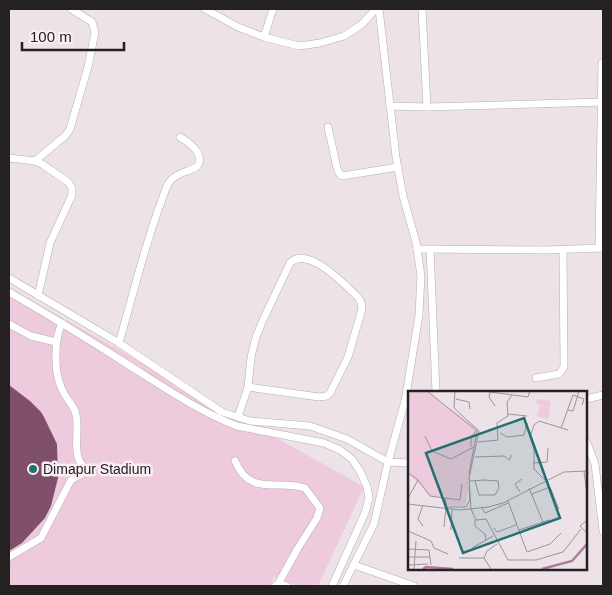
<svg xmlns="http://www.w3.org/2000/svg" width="612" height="595" font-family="Helvetica,sans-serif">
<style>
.green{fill:#eecbdc}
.building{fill:#80506a}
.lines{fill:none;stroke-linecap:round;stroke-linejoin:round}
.minor-casing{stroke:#b7adb2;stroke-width:8}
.minor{stroke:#fff;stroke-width:7}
.poi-dot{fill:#236f73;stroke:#f9eff4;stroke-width:2}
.labels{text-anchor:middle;stroke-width:5;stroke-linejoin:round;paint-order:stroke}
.poi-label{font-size:14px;fill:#252123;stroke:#f9eff4;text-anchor:start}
.inset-river{fill:none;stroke:#b07c97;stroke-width:2.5}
.inset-road{fill:none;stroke:#9c9599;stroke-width:1}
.view{fill:#236f73;fill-opacity:0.15;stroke:#236f73;stroke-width:2.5}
.inset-edge{fill:none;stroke:#252123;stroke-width:2.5}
</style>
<rect width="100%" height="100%" fill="#ece2e7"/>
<polygon class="green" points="9,288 364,487 318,586 299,586 274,577 270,586 9,586"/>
<polygon class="building" points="9,385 30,401 41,412 44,417 57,444 58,478 51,506 45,518 22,543 9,551"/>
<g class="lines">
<defs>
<g id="minor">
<polyline points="205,9 238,27 264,37 299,46 320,43 344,36 361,25 376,9"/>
<polyline points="422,9 427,107"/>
<polyline points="264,37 273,9"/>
<polyline points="390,106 427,107 603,102"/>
<polyline points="328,127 337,168 339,173 342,176 398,167"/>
<polyline points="9,158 35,161 42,164 68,182 72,188 72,195 50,243 38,296"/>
<polyline points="35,161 65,136 70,129 88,67 95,32 92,22 71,9"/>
<polyline points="599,248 602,63"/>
<polyline points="417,249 546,250 603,248"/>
<polyline points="430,249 436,392"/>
<polyline points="9,278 119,343 222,412 250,421 310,426 347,439 388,462 410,463"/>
<path d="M9,292C49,315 88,339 127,364C162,386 198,411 237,426L324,443L340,450L352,459L360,471L367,487L369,498L365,513L332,586"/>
<polyline points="9,324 31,336 56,342"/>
<path d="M119,343C134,291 147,237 167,186C174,170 197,172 199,163C202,151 188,142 180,137"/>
<polyline points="536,378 559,374 564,367 563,250"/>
<polyline points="586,399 603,395"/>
<path d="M238,417L248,387L251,357L256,337L263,320L290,263C308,245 345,285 358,297L361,302L362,309L348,357L330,393L327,396L319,397L248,387"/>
<polyline points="587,443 595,464 603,531"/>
<path d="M235,461C250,497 277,479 305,488L320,508L317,518L298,548L278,584"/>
<path d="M9,557L41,538L71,480L80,475L85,471C84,465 79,463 78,457C74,442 80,425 75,411C71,402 64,396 61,387C54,371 54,339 62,323"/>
<polyline points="354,565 414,586"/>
<polyline points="275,586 281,584 287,586"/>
<polyline points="343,586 374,524 388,462 405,401 419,315 421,276 416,242 403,196 396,157 379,9"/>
</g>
</defs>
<use href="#minor" class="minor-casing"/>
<use href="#minor" class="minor"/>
</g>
<circle class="poi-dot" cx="33" cy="469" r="5"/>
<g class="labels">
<g class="poi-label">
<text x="43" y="474">Dimapur Stadium</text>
</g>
</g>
<g transform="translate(408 391)">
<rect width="179" height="179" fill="#ece2e7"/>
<path d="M0,0H18L70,38L57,115L37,114V106L23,105L0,82ZM129,8L143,10L140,28L129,25L132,14L128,13Z" fill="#eecbdc"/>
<path class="inset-river" d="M15,178L18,176L45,178M134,178L164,170L179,153"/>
<path class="inset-road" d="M19,0L69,40L61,83M47,0L46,17L71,40L61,87L63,118L68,129L78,128L100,169H128L155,161L173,138M48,8L61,11L62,18M87,15L81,6L82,1L120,6L122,0M160,19L165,20L171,0M100,23L119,25M153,37L165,4L176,8L174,14M92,42L99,46L116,44L119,32M17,45L24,60L43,68L66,56M70,51L90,49L89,32L100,25L99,11L104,4M63,56V46L68,40M67,66L96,65L101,69L104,64M125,72L139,71L140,57M176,80L179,103M0,82L9,88L22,105L37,107L39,116H58L62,109L61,96M137,89L126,78V58L122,46L126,34L131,30L160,39M62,90L76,89L90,90L91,97L87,104H71L67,90M121,97L135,131M112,101L107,93L114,88M124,103L142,96L151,118M0,107L10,89M37,107L52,109L54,93M100,110L119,161L142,153L153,142M0,113L52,119L80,116L95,112L156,81L179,80M15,114L10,128L15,135M74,117L77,122L100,112M67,129V135L77,143L78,149L85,145M179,129L172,135L179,142M36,136L38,117M86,137L89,141L108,134M43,139L44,118M111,139L141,129M0,140L23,150L26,157L40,163M64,157L78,149M0,158L21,159L23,174M0,166H22M51,167H76M0,174L20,173M6,178L8,150M83,178L76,167L79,160L89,153"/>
<path class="view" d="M116,27L152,127L55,162L18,62Z"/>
<rect width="179" height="179" class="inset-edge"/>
</g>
<rect width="612" height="595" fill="none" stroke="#252123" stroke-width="20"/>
<path d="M22 42v8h102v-8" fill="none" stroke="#252123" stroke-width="2.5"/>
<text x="30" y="42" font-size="15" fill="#252123" stroke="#f9eff4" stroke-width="4" paint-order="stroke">100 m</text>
</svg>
